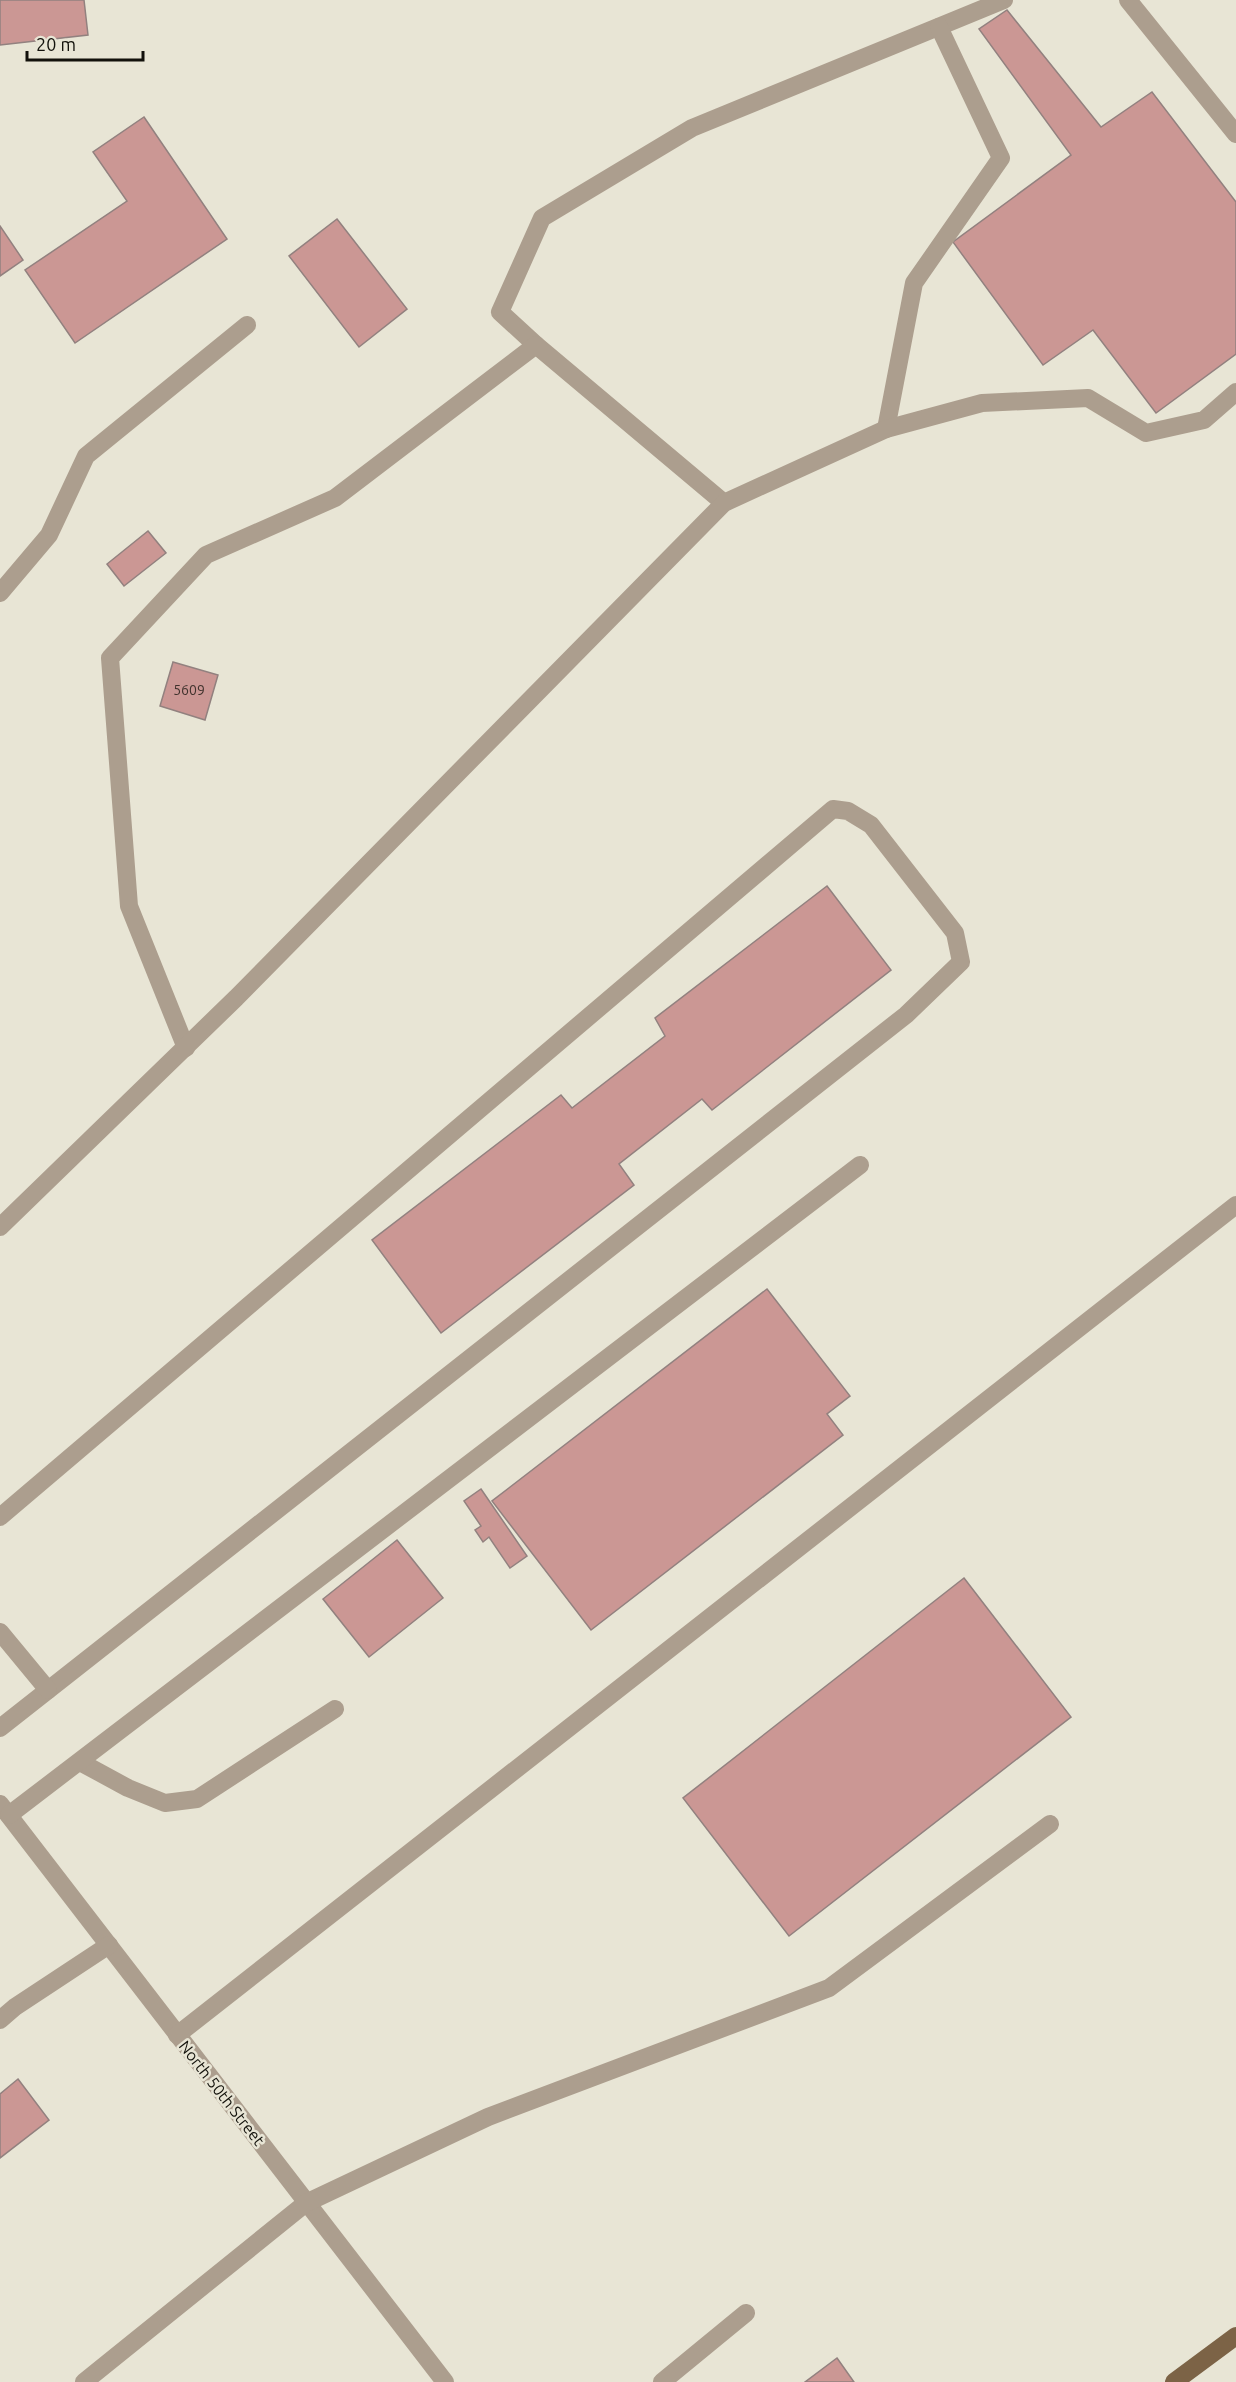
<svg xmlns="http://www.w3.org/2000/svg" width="1236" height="2382" font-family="Ubuntu,sans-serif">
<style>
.building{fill:#cb9794;stroke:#92817f;stroke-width:1.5}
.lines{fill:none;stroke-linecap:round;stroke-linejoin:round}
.minor{stroke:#ac9e8e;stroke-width:18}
.major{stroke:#7c6346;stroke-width:18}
.labels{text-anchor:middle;stroke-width:5;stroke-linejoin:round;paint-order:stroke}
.number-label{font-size:14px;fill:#40322d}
.street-label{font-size:16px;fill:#12110b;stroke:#e8e5d5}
</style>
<rect width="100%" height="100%" fill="#e8e5d5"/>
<g class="building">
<polygon points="0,0 84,0 88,35 0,45"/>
<polygon points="1007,10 1101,127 1152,92 1236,202 1236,354 1156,413 1093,330 1043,365 953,242 1071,155 979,29"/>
<polygon points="144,117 227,239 75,343 25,270 127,201 93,152"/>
<polygon points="337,219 407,309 359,347 289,256"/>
<polygon points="0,226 23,260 0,276"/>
<polygon points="148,531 166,553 124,586 107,564"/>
<polygon points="173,662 218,675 205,720 160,706"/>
<polygon points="827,886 891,970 712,1110 702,1099 619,1164 634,1185 441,1333 372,1240 561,1095 572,1108 665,1036 655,1018"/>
<polygon points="767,1289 850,1396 827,1414 843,1435 591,1630 492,1501"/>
<polygon points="481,1489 527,1556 510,1568 489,1537 483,1542 475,1530 481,1526 464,1501"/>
<polygon points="397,1540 443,1598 369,1657 323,1599"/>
<polygon points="964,1578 1071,1717 789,1936 683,1798"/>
<polygon points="18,2079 49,2120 0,2158 0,2094"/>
<polygon points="837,2358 854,2382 805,2382"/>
</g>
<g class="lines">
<g class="minor">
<polyline points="1128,0 1236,134"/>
<polyline points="536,345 500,312 542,218 692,128 1004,0"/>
<polyline points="886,429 914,283 1001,158 939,27"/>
<polyline points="0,593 49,535 86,456 247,325"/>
<polyline points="186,1048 129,906 110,658 206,555 335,498 536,345 724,503"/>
<polyline points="0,1227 236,998 724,503 886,429 982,403 1088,398 1146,433 1204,420 1236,392"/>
<polyline points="0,1517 833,809 848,811 871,825 955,933 961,962 906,1015 0,1728"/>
<polyline points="0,1632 48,1690"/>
<polyline points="80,1762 128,1788 165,1803 197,1799 335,1709"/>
<polyline points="0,1804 445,2382"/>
<polyline points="9,1815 860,1165"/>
<polyline points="0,2020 15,2007 109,1945"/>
<polyline points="177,2035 1236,1205"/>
<polyline points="84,2382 306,2203 488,2117 829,1988 1050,1824"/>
<polyline points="662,2382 746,2313"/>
</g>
<polyline class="major" points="1174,2382 1236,2336"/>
</g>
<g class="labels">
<g class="number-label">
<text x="189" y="695">5609</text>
</g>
<g class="street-label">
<text transform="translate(222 2093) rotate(52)" y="6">North 50th Street</text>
</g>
</g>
<path d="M27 51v9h116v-9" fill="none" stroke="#12110b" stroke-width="3"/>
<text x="36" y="51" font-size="18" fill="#12110b" stroke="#e8e5d5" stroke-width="4.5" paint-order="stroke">20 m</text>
</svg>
